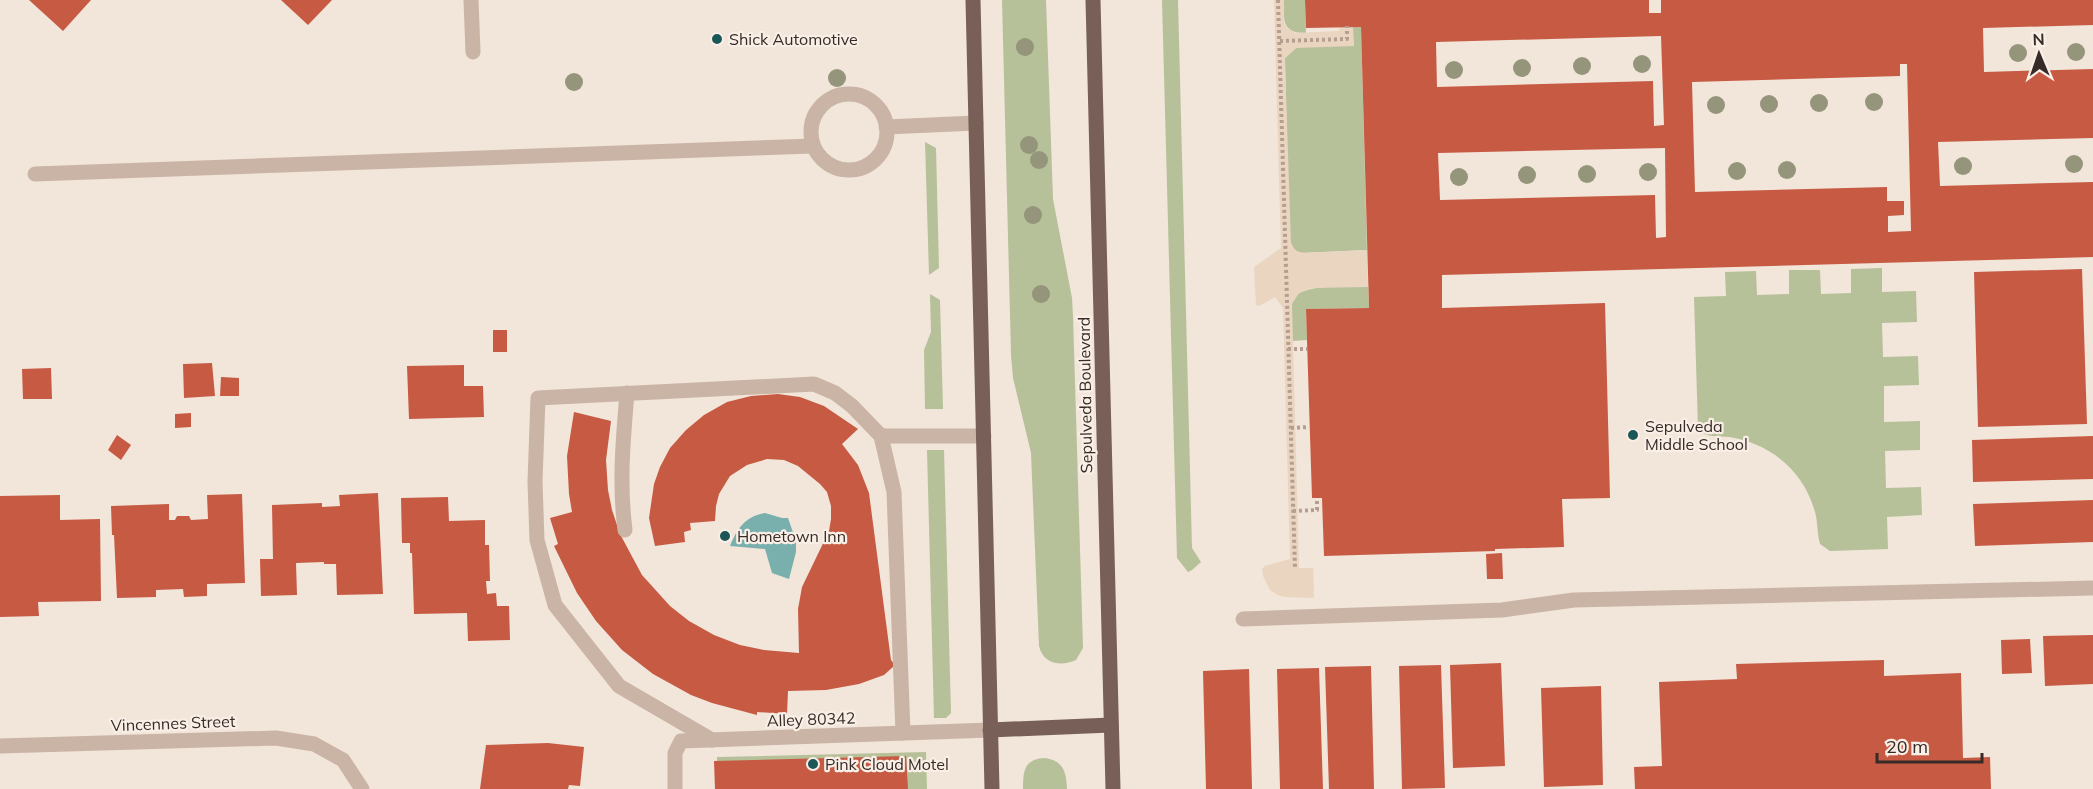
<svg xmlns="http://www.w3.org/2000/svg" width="2093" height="789" font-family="Mulish,sans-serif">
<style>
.green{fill:#b6c19a}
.plaza{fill:#ead5c1}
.water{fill:#79afad}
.building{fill:#c75a43;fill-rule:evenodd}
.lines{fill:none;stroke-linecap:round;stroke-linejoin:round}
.path{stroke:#b59e90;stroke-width:4;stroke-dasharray:3 3;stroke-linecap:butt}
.minor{stroke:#cab4a6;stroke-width:15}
.major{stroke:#786058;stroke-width:15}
.tree{fill:#94957a}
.poi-dot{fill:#1c5757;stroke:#f9efe6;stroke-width:2}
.labels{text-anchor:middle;stroke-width:4.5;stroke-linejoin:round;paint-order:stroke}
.poi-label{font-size:16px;fill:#362b27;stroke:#f9efe6;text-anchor:start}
.street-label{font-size:16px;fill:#362b27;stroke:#f9efe6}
</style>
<rect width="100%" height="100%" fill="#f2e5da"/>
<g class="green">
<path d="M1002,0H1046L1053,199L1072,298L1073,316L1083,648L1076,660C1061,667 1043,664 1039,646L1031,453L1013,378L1011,355Z"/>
<polygon points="1162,0 1178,0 1192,548 1201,562 1192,570 1188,572 1177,558"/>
<path d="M1284,0H1305L1306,33C1281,33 1284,20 1284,0Z"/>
<polygon points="1353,26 1361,27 1367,250 1299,253 1293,248 1289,237 1285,58 1296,48"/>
<polygon points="925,142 936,148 939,268 929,275"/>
<path d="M1882,268V292L1916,291L1917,322L1882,323L1883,357L1918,356L1919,385L1884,386V422L1920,421V450L1885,451L1886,488L1921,487L1922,515L1887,517L1888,549L1830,551L1820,544C1817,534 1818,523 1815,512C1804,471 1770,443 1729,437C1718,436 1706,438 1698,429L1694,297L1726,296L1725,272L1756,271L1757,295L1789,294V270H1820L1821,294L1851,293V269Z"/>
<path d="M1368,287L1369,308L1306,309L1307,340L1292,341C1292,329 1289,314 1292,302C1296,282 1352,287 1368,287Z"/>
<polygon points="930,294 940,300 943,409 925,409 924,350 931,332"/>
<polygon points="927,450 944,450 951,713 946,718 934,718"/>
<polygon points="926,752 927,789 904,789 717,764 717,757"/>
<path d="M1045,758C1064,761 1066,772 1067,789H1023C1023,771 1024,759 1045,758Z"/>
</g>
<polygon class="plaza" points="1274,0 1284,0 1284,22 1287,28 1295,33 1339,31 1340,27 1353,26 1354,46 1296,48 1285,58 1285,63 1291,244 1296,251 1304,253 1367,250 1368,287 1312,288 1299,293 1292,304 1299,568 1313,568 1314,598 1285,597 1278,595 1270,590 1263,576 1262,569 1265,566 1290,559 1283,308 1275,297 1259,306 1256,305 1254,267 1281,248"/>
<path class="water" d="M765,513L782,518H788L796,541V552L789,579L772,573L765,549L730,546C737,529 745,516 765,513Z"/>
<g class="building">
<polygon points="29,0 91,0 63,31"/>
<polygon points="281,0 332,0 308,25"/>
<path d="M1305,0H1649V13H1661V0H2093V25L1983,28L1984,72L2093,69V138L1938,142L1940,186L2093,182V257L1442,275V308L1605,303L1610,498L1562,499L1564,547L1495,549V551L1324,556L1322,498H1312L1306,309L1369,308L1361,27L1306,28ZM1661,36L1664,125L1654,126L1653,81L1437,87L1436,42ZM1900,64H1907L1911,231L1888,232V216L1904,215V201H1887V187L1695,192L1692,82L1900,76ZM1665,148L1666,237L1656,238L1655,195L1440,200L1438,153Z"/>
<polygon points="2082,269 2087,424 1978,427 1974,272"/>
<rect x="493" y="330" width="14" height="22"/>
<polygon points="212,363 215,396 184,398 183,364"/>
<polygon points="464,365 464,386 483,386 484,417 409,419 407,366"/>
<polygon points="51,368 52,399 23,399 22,369"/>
<polygon points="221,377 239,378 239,396 220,396"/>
<polygon points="778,394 800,397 824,406 858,429 842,444 858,465 869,493 890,653 891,660 895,665 884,675 859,684 826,690 788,691 787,714 757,712 757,715 712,703 691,695 653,674 622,650 596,621 577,593 554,546 558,544 550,518 572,512 569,494 567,456 574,412 611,421 606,460 608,490 612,510 620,534 642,575 670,606 689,621 714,635 740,645 764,650 799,653 798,609 802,587 829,531 831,519 831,506 827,492 820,484 798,466 784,460 767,459 747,465 730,476 719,494 716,506 715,521 690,523 691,530 684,532 685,542 655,546 649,518 654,484 660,467 670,448 686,430 704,415 727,402 751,396"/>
<polygon points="191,413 191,427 175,428 175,414"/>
<polygon points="117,435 131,445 121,460 108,450"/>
<polygon points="2093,436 2093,479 1973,482 1972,440"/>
<polygon points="378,493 383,594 337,595 336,564 324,564 324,562 296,563 297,595 261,596 260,559 273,559 272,505 322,503 322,507 340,506 339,495"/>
<polygon points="242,494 245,583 207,584 207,596 184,597 183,589 156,590 156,597 117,598 114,535 112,535 111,506 169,504 169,520 175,520 177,516 189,516 191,520 208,519 207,495"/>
<polygon points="60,495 60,520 100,519 101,601 38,602 39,616 0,617 0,496"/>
<polygon points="448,497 449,521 485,520 485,545 489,545 490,581 486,581 487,594 496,593 497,606 509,606 510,640 468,641 467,613 414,614 412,553 410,553 410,543 402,543 401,498"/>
<polygon points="2093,500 2093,542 1975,546 1973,504"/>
<polygon points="1502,553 1503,579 1487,579 1486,554"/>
<polygon points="2093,635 2093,684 2045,686 2043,636"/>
<polygon points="2030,639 2032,673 2002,674 2001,640"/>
<polygon points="1884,660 1884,676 1961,673 1963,758 1990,757 1991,789 1635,789 1634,767 1662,766 1659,682 1737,679 1736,664"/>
<polygon points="1501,663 1505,766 1453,768 1450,665"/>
<polygon points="1441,665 1445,788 1402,789 1399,666"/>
<polygon points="1371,666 1374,789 1329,789 1325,667"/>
<polygon points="1319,668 1323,789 1280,789 1277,669"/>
<polygon points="1249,669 1252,789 1206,789 1203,671"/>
<polygon points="1601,686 1603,785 1544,787 1541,688"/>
<polygon points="548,743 584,747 580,786 569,785 568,789 480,789 486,745"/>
<polygon points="906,756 908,789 715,789 714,761"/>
</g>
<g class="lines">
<g class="path">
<polyline points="1278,0 1295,569"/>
<polyline points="1280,41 1347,39 1347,26"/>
<polyline points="1288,349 1307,349"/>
<polyline points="1291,428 1309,427"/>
<polyline points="1293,511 1317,510 1317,498"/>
</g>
<g class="minor">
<polyline points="471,0 473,52"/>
<circle cx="849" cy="132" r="38"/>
<polyline points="886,127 976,123"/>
<polyline points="35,174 813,146"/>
<polyline points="881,436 984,436"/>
<path d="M625,530C619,482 623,442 627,393"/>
<polyline points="1243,619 1502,610 1574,600 2093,588"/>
<polyline points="712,740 619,686 555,605 537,540 535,482 538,398 814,384 835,393 852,406 881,436 894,492 903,733"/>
<polyline points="0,746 276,738 314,744 343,760 362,789"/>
<polyline points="675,789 675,753 681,741 990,730"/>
</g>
<g class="major">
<polyline points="973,0 992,789"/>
<polyline points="1093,0 1113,789"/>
<polyline points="990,730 1111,725"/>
</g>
</g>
<g class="tree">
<circle cx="1025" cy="47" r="9"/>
<circle cx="2076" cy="52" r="9"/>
<circle cx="2018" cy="53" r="9"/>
<circle cx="1642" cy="64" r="9"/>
<circle cx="1582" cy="66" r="9"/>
<circle cx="1522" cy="68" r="9"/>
<circle cx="1454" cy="70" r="9"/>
<circle cx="837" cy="78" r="9"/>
<circle cx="574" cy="82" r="9"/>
<circle cx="1874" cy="102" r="9"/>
<circle cx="1819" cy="103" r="9"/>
<circle cx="1769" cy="104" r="9"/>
<circle cx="1716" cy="105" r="9"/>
<circle cx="1029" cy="145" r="9"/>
<circle cx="1039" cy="160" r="9"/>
<circle cx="2074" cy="164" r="9"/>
<circle cx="1963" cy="166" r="9"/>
<circle cx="1787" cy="170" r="9"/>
<circle cx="1737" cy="171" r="9"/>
<circle cx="1648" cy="172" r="9"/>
<circle cx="1587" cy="174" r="9"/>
<circle cx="1527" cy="175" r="9"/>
<circle cx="1459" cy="177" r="9"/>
<circle cx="1033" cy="215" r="9"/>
<circle cx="1041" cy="294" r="9"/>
</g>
<g class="poi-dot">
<circle cx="717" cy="39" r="6"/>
<circle cx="1633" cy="435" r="6"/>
<circle cx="725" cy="536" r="6"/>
<circle cx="813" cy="764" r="6"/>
</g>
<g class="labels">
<g class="poi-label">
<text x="729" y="45">Shick Automotive</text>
<text x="1645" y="432">Sepulveda<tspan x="1645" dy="18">Middle School</tspan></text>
<text x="737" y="542">Hometown Inn</text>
<text x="825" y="770">Pink Cloud Motel</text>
</g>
<g class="street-label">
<text transform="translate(1085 395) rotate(-91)" y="6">Sepulveda Boulevard</text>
<text transform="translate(811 719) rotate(-2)" y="6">Alley 80342</text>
<text transform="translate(173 723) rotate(-2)" y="6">Vincennes Street</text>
</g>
</g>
<g transform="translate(2039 54) rotate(358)" stroke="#f9efe6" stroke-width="4.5" paint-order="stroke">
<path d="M0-4.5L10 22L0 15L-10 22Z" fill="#362b27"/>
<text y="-9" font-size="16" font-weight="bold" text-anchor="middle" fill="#362b27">N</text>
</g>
<path d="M1877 753v9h105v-9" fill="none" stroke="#362b27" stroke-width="3"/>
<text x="1886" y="753" font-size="18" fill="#362b27" stroke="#f9efe6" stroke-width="4.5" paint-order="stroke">20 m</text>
</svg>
